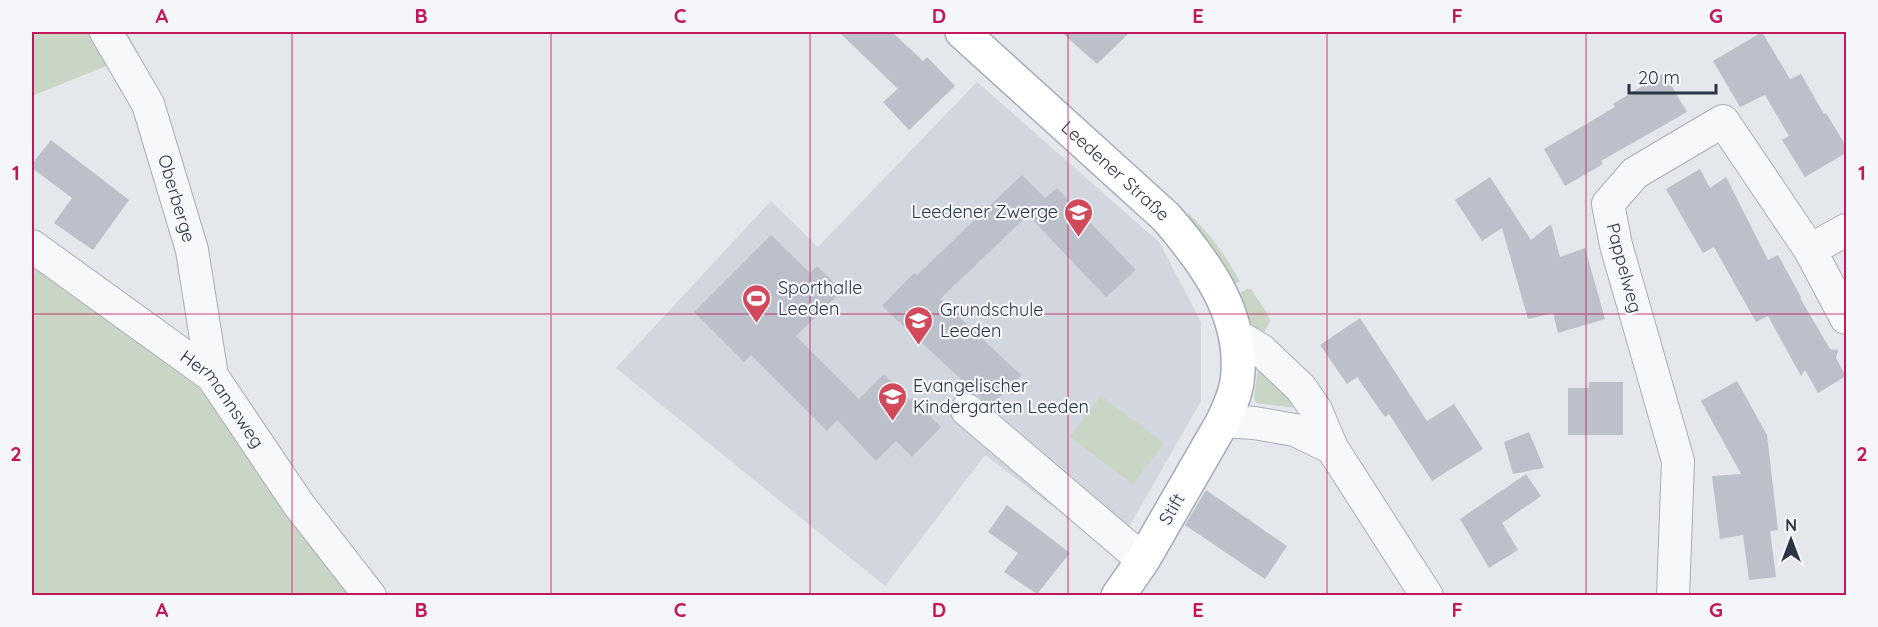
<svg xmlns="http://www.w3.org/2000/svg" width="1878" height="627" font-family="Quicksand,sans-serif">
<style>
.built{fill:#d2d6de}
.green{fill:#c9d6c5}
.building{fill:#bbc0ca}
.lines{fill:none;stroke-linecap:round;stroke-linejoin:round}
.minor-casing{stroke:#a9aeb7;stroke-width:34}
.major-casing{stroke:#a3abb8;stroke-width:36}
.minor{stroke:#f7f8fa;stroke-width:32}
.major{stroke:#fff;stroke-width:33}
.grid{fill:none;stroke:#c2185b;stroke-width:1.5;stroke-opacity:0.55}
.labels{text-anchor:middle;stroke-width:4.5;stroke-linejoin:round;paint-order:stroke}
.street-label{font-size:18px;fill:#2b3445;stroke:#f4f6f9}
.poi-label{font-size:18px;fill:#2b3445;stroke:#f4f6f9;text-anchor:start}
.neatline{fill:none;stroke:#c2185b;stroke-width:2}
.grid-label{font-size:20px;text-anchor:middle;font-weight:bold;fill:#c2185b}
</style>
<rect width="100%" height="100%" fill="#e4e7ec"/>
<polygon class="built" points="977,82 1159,242 1201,322 1201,401 1114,553 985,455 885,586 616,368 771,201 818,247"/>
<g class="green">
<polygon points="32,32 127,32 138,53 32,96"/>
<path d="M1188,213C1210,234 1226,255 1240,282L1235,284L1209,242L1187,217Z"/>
<polygon points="32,261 199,388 353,595 32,595"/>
<polygon points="1247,289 1251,289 1267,313 1270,321 1261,339 1249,326 1240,293"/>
<polygon points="1258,368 1273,373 1296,408 1256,403 1254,398"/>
<polygon points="1101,396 1164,443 1133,484 1070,437"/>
</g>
<g class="building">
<polygon points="839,32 892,32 923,61 927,57 955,86 909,130 883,102 898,89"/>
<polygon points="1061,32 1130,32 1097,64"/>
<polygon points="1762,32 1790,79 1801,74 1824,114 1826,113 1846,146 1846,153 1805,177 1782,140 1789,136 1765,95 1740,107 1713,61"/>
<polygon points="1664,73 1687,112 1601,161 1603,164 1565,186 1544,149 1615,107 1613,104"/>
<polygon points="51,140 129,200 93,250 54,223 72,198 32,168 32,164"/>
<polygon points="1700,169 1710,188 1726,177 1768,260 1778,255 1801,297 1800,298 1830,349 1838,350 1836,358 1846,376 1818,393 1805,370 1801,376 1768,316 1756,322 1714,247 1703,253 1666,189"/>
<polygon points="1022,175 1045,198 1057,188 1136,270 1106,297 1028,215 940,299 1021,375 991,407 882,306 914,273 917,275"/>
<polygon points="1490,177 1531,240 1551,224 1560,257 1585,248 1605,319 1558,333 1553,313 1528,319 1502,228 1482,241 1455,200"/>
<polygon points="771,235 810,273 817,266 842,291 796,336 859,399 884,374 910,400 912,398 941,427 912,457 896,441 876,461 837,420 827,431 751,355 744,362 694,312"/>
<polygon points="1360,318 1427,421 1454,404 1483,449 1432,481 1389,414 1385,417 1357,377 1347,384 1320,345"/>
<polygon points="1737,381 1767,435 1778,530 1770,531 1776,577 1749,580 1743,535 1720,539 1712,476 1741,474 1701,401"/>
<polygon points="1589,382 1623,382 1623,435 1568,435 1568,388 1589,388"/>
<polygon points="1529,432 1544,468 1513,474 1504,442"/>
<polygon points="1526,474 1541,496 1502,523 1518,550 1489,568 1460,519"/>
<polygon points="1206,490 1287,546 1265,579 1185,525"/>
<polygon points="1007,505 1070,553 1037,594 1004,572 1018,553 988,532"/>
</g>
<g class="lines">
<defs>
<g id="minor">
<path id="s1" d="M106,32L148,104L192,250L212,376"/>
<path id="s2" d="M32,246L212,376L299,505L370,596"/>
<polyline points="1810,250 1846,230"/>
<polyline points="1236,335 1261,350 1301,388 1316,410 1332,448 1427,596"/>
<polyline points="967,410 1143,560"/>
<polyline points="1223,421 1254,423 1295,430 1332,448"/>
<polyline points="1673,596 1678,461 1616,245 1608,204 1635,173 1723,121 1810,250 1846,318"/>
</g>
<g id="major">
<path id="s3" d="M962,32L1166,217C1206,263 1246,317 1237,382C1235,395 1229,408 1223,421L1143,560L1118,596"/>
</g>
</defs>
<use href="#minor" class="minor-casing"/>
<use href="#major" class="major-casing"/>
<use href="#minor" class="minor"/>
<use href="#major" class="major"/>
</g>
<path class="grid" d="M292,32V596M551,32V596M810,32V596M1068,32V596M1327,32V596M1586,32V596M32,314H1846"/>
<defs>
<symbol id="school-pin" viewBox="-11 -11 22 30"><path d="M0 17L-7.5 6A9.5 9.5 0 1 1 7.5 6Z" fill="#d1495b" stroke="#f4f6f9"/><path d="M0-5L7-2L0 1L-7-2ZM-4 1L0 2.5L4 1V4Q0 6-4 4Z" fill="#fff"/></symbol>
<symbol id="stadium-pin" viewBox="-11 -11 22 30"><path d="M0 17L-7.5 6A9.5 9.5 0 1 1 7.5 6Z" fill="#d1495b" stroke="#f4f6f9"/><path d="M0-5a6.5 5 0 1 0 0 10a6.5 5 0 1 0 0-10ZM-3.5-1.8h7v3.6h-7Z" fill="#fff"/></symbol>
</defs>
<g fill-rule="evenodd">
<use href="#school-pin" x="1062" y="196" width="33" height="45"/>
<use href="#stadium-pin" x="740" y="282" width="33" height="45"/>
<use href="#school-pin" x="902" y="304" width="33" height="45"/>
<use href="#school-pin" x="876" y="380" width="33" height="45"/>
</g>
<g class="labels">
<g class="street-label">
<text dy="6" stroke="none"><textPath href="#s3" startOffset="207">Leedener Straße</textPath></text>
<text dy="6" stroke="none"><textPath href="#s1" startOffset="182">Oberberge</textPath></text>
<text transform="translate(1624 268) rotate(75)" y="6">Pappelweg</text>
<text dy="6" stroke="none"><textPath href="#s2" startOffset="246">Hermannsweg</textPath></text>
<text transform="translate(1172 509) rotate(-60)" y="6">Stift</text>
</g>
<g class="poi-label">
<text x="1058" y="218" text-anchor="end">Leedener Zwerge</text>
<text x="778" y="294">Sporthalle<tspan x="778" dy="21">Leeden</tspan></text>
<text x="940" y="316">Grundschule<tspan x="940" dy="21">Leeden</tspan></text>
<text x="913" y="392">Evangelischer<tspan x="913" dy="21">Kindergarten Leeden</tspan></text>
</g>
</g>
<rect width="1878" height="627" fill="none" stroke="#f4f6f9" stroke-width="66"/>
<g transform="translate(1791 540)" stroke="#f4f6f9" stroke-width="4.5" paint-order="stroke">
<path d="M0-4.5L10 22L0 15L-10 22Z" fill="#2b3445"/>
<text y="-9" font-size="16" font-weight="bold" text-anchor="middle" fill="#2b3445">N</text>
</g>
<path d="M1629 84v9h87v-9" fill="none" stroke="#2b3445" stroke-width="3"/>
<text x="1638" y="84" font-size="18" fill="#2b3445" stroke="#f4f6f9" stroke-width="4.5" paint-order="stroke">20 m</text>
<rect x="33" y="33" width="1812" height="561" class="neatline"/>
<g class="grid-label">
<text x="162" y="23">A</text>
<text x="421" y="23">B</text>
<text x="680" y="23">C</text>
<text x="939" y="23">D</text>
<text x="1198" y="23">E</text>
<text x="1457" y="23">F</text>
<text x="1716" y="23">G</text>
<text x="16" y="180">1</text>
<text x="1862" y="180">1</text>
<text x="16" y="461">2</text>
<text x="1862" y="461">2</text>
<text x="162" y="617">A</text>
<text x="421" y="617">B</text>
<text x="680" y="617">C</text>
<text x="939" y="617">D</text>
<text x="1198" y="617">E</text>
<text x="1457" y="617">F</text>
<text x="1716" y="617">G</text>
</g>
</svg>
